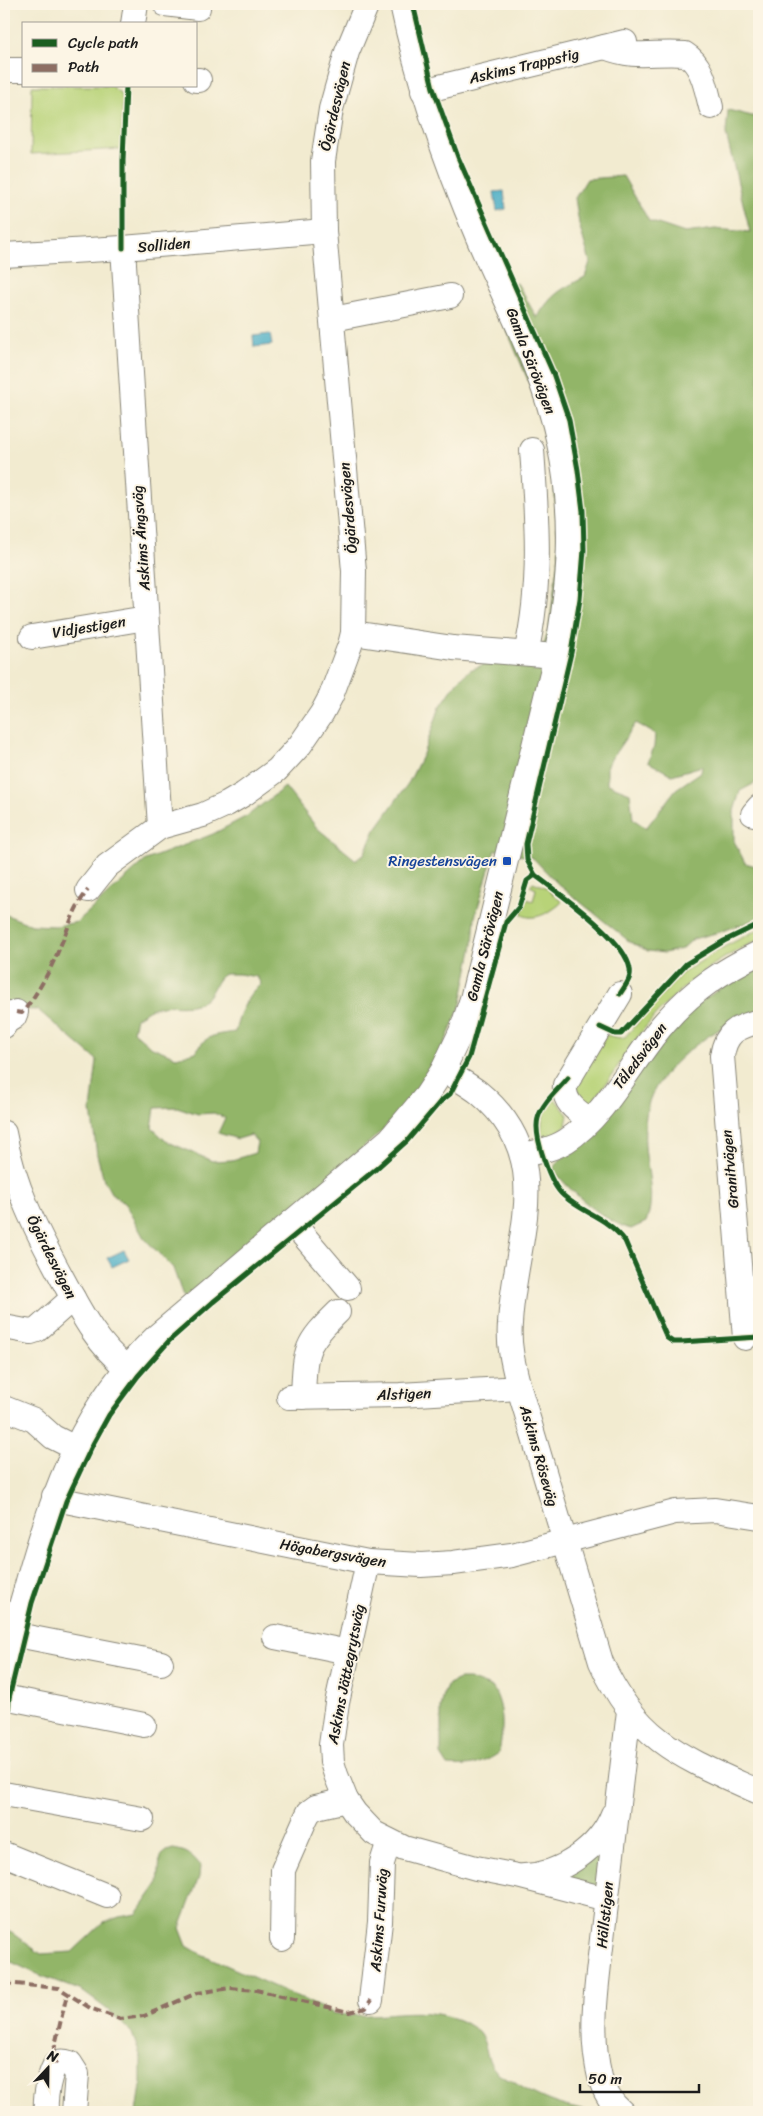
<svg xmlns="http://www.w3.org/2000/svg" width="763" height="2116" font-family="Sriracha,sans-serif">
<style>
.green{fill:#b8d378;stroke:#6a784a}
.forest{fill:#92b568;stroke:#576842;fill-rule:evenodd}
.water{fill:#45abc4;stroke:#306470}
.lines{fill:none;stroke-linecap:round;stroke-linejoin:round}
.minor-casing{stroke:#878476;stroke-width:26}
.minor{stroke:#fff;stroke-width:24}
.quiet{stroke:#8d6e63;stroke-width:4;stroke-dasharray:8 4;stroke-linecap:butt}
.cycleway-casing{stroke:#fcf5e5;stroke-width:8}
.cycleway{stroke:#1b5e20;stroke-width:5}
.transit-dot{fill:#1a4fb4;stroke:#fcf5e5;stroke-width:2}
.labels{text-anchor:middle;stroke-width:4;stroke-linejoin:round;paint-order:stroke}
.street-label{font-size:15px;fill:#1c1c1c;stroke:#fcf5e5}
.transit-label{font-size:15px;fill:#164399;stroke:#fcf5e5;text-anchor:end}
</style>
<rect width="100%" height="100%" fill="#fcf5e5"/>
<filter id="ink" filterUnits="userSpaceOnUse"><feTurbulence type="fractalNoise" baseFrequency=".02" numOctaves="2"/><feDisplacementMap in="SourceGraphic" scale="10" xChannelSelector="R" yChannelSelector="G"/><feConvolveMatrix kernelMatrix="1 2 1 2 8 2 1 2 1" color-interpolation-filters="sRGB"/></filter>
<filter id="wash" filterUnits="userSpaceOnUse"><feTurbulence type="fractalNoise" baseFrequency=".0096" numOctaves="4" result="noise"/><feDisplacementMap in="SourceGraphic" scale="20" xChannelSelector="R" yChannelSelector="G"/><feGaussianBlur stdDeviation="1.12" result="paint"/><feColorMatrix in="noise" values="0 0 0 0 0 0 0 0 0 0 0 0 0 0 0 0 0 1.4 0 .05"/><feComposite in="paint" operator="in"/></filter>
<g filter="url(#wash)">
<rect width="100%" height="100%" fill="#f2ebd0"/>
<g class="green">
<polygon points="32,86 111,86 120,93 123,100 121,149 31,154"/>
<path d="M533,882L545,887L562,902C553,911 533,923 521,914L527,899L533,901L536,889L530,886Z"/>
<path d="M759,929V940C706,963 665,999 631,1046C618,1065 607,1085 591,1102L580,1103L572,1083L606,1035L620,1038L625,1037L681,974L722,948Z"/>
<path d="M555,1099L568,1115L566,1125L555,1135L542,1138C540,1123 543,1109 555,1099Z"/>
</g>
<g class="forest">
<path d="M728,110L756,117L759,119V781L740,791L734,811V841L745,863L759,867V918L720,932L693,939L682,949L664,953L648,951L630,942L558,884L533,858L495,850L475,917L473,945L460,1008L434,1068L382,1131L189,1299L183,1296L173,1268L144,1238L125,1204L111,1193L104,1180L97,1155L91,1110L97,1060L38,1010L4,1009V914L32,925L56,926L77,922L146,860L213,834L247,816L285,787L317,828L356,860L364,854L375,830L409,782L423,754L440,707L458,681L470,670L485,664L513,662L538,664L549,627L559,553L553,473L537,401L491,293L517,283L537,318C552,293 560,290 585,277L590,262L579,224L575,198L587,179L623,176L649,221L685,233L715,229L750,232L726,134ZM636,723L655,734L654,747L648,762L672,775L702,766L701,772L676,789L646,828L633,819L630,793L607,784V765ZM225,974H239L257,977L261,984C245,998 240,1012 235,1032C216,1035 206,1034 196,1052L176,1057L150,1046L133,1031L136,1018C141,1015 147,1010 153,1008C168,1002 188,1010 203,1001C213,995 215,978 225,974ZM177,1107L198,1114L214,1113L225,1118L218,1133L238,1139L251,1135L257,1142L255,1153L232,1160L212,1161L166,1141L152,1128L155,1108Z"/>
<path d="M759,961V1012C722,1023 677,1053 656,1087C645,1103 644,1127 645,1146C647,1172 656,1197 646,1222L631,1229C605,1222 569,1191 553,1169L558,1161L580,1146L682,1015Z"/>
<path d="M459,1679H469L493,1688C505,1709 503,1730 499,1753C483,1764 467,1768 448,1766L441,1755V1708L444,1693L448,1684Z"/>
<path d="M173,1849C186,1851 192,1854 200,1865L199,1877L180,1928L187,1946L199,1953L333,2013C380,2022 420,2000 467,2024C492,2037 481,2055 496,2071C500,2075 507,2078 512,2081C541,2100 566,2109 600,2112H137L141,2086V2058L132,2033L108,2010L82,1991L37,1974L7,1960L9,1931L41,1954L72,1952L103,1923L119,1917L137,1914L158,1884L160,1857L167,1851Z"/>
<polygon points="595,1856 603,1860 598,1890 552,1879"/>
</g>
<g class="water">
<polygon points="504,191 506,209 497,211 494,192"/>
<polygon points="270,334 272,345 254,347 253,336"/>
<polygon points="124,1250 129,1259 112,1267 107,1258"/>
</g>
</g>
<g filter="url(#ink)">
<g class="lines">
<defs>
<g id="minor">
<polyline points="165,4 198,8"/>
<polyline points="133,24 136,4"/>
<path d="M605,47C638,60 653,51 685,54C703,65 706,88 711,107"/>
<polyline points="4,70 24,70"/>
<polyline points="196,80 199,80"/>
<polyline points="423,91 625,42"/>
<polyline points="123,248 160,827"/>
<polyline points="4,255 123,248 324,231"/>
<polyline points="333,319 450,296"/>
<polyline points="353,633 453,648 556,656"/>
<polyline points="32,637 146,618"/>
<path d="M526,653C542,586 537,519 532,450"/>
<polyline points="753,814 759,807"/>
<polyline points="88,890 107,866 160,827 203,815 227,804 244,794 277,770 300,745 322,713 331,696 350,645 353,633 354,571 324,231 323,161 331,109 347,52 367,4"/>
<polyline points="4,1026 4,1023 14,1017 16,1012"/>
<path d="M443,1070C455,1077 467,1084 478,1092C560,1159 514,1238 510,1324C508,1346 514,1367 519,1388L601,1662C637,1742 684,1758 759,1792"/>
<path d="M590,1120C577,1111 563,1103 565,1085L620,994"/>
<path d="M4,1133C13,1185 37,1232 62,1278C79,1309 97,1345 126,1367"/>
<path d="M522,1155C537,1152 553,1149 566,1141C607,1115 633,1058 665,1022C693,990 722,971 759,953"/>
<polyline points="292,1222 348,1288"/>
<polyline points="4,1327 31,1332 37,1330 73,1298"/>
<path d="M745,1338L722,1056C726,1031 737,1028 759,1021"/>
<polyline points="289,1397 400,1395 519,1388"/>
<path d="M303,1397C305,1350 304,1345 338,1312"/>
<polyline points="4,1408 34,1420 53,1437 75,1448"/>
<polyline points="54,1496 66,1501 368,1562 421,1565 453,1563 512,1555 675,1512 715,1510 759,1517"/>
<polyline points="368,1562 337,1703 331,1745 332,1762 336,1775 346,1800 355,1813 374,1833 404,1848 476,1868 517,1876 606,1899"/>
<polyline points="12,1634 161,1663"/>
<polyline points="275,1637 348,1652"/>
<path d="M4,1669C10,1639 20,1611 28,1581C55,1487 83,1406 157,1336L390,1139L426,1096L443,1070L461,1032L472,999L556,656C570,583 575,516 559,443C544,371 508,307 479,240C446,163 419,86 402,4"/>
<polyline points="4,1697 144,1725"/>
<polyline points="4,1794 142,1819"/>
<polyline points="4,1854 107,1896"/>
<path d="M524,1876C561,1875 600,1848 613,1814"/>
<polyline points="282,1939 283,1870 305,1820 309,1812 316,1807 346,1800"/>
<polyline points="371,2000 380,1922 382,1863 389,1841"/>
<path d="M47,2112C43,2105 50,2066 58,2062C62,2061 67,2062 70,2063L77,2074L74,2112"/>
<path d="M622,2112C611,2103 604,2091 600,2077C588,2030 598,1978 603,1930C611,1857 620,1784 629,1711"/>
</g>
</defs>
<use href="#minor" class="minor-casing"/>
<use href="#minor" class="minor"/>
<g class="quiet">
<path d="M16,1012L22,1013C39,992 52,967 62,942C70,924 75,906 88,890"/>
<polyline points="4,1843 4,1858"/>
<polyline points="4,1983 59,1988 90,2008 120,2019 144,2016 197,1993 230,1988 256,1990 349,2012 366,2008 371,2000"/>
<polyline points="56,2064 53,2054 67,1994"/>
</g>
<defs>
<g id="cycleway">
<polyline points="123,248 123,160 126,86"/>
<path d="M535,875C559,894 625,938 630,969C632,978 625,986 620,994"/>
<polyline points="600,1027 615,1034 621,1034 686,964 724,941 759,924"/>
<path d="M568,1078C558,1090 542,1103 538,1118C533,1135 550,1185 564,1196C584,1214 607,1217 625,1241L667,1338L673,1342H681L759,1337"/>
<polyline points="4,1792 9,1698 32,1603 66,1501 93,1444 109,1415 138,1376 169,1341 213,1302 376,1169 407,1141 440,1102 450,1094 469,1057 506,922 519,907 527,881 535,875 527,860 526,844 571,653 580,599 584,550 583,511 578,470 569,420 553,373 458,157 433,88 413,4"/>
</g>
</defs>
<use href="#cycleway" class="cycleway-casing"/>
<use href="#cycleway" class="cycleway"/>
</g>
</g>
<rect class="transit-dot" x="502" y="856" width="10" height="10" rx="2.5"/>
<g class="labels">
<g class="street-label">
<text transform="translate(524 66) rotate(-13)" y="5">Askims Trappstig</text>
<text transform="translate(335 106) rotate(-77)" y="5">Ögärdesvägen</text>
<text transform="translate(164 245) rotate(-5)" y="5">Solliden</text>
<text transform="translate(531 361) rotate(69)" y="5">Gamla Särövägen</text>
<text transform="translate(348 508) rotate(-95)" y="5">Ögärdesvägen</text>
<text transform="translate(141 538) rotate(-94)" y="5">Askims Ängsväg</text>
<text transform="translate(89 627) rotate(-9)" y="5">Vidjestigen</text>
<text transform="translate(485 946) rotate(-76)" y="5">Gamla Särövägen</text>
<text transform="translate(640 1056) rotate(-53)" y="5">Tåledsvägen</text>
<text transform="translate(730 1169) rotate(-95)" y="5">Granitvägen</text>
<text transform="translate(52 1257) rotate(63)" y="5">Ögärdesvägen</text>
<text transform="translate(404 1394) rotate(-2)" y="5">Alstigen</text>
<text transform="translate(539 1456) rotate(74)" y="5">Askims Röseväg</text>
<text transform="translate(333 1553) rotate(10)" y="5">Högabergsvägen</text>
<text transform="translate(346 1674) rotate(-79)" y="5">Askims Jättegrytsväg</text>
<text transform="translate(605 1915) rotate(-84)" y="5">Hällstigen</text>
<text transform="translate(379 1920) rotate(-86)" y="5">Askims Furuväg</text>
</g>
<g class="transit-label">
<text x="497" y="866">Ringestensvägen</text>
</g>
</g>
<rect width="763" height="2116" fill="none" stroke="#fcf5e5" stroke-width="20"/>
<rect x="22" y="22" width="175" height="65" fill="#fcf5e5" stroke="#a29e95"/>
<rect x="32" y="39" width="25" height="8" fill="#1b5e20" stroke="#a29e95"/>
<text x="68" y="48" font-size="15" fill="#1c1c1c">Cycle path</text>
<rect x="32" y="64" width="25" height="8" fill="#8d6e63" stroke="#a29e95"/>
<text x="68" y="72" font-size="15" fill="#1c1c1c">Path</text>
<g transform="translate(48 2068) rotate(22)" stroke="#fcf5e5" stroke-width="4" paint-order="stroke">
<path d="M0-4L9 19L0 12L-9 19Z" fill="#1c1c1c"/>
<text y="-8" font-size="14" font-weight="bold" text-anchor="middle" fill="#1c1c1c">N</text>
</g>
<path d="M580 2084v8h119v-8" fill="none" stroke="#1c1c1c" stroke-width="2.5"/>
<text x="588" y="2084" font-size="15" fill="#1c1c1c" stroke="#fcf5e5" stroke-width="4" paint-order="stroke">50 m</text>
</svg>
